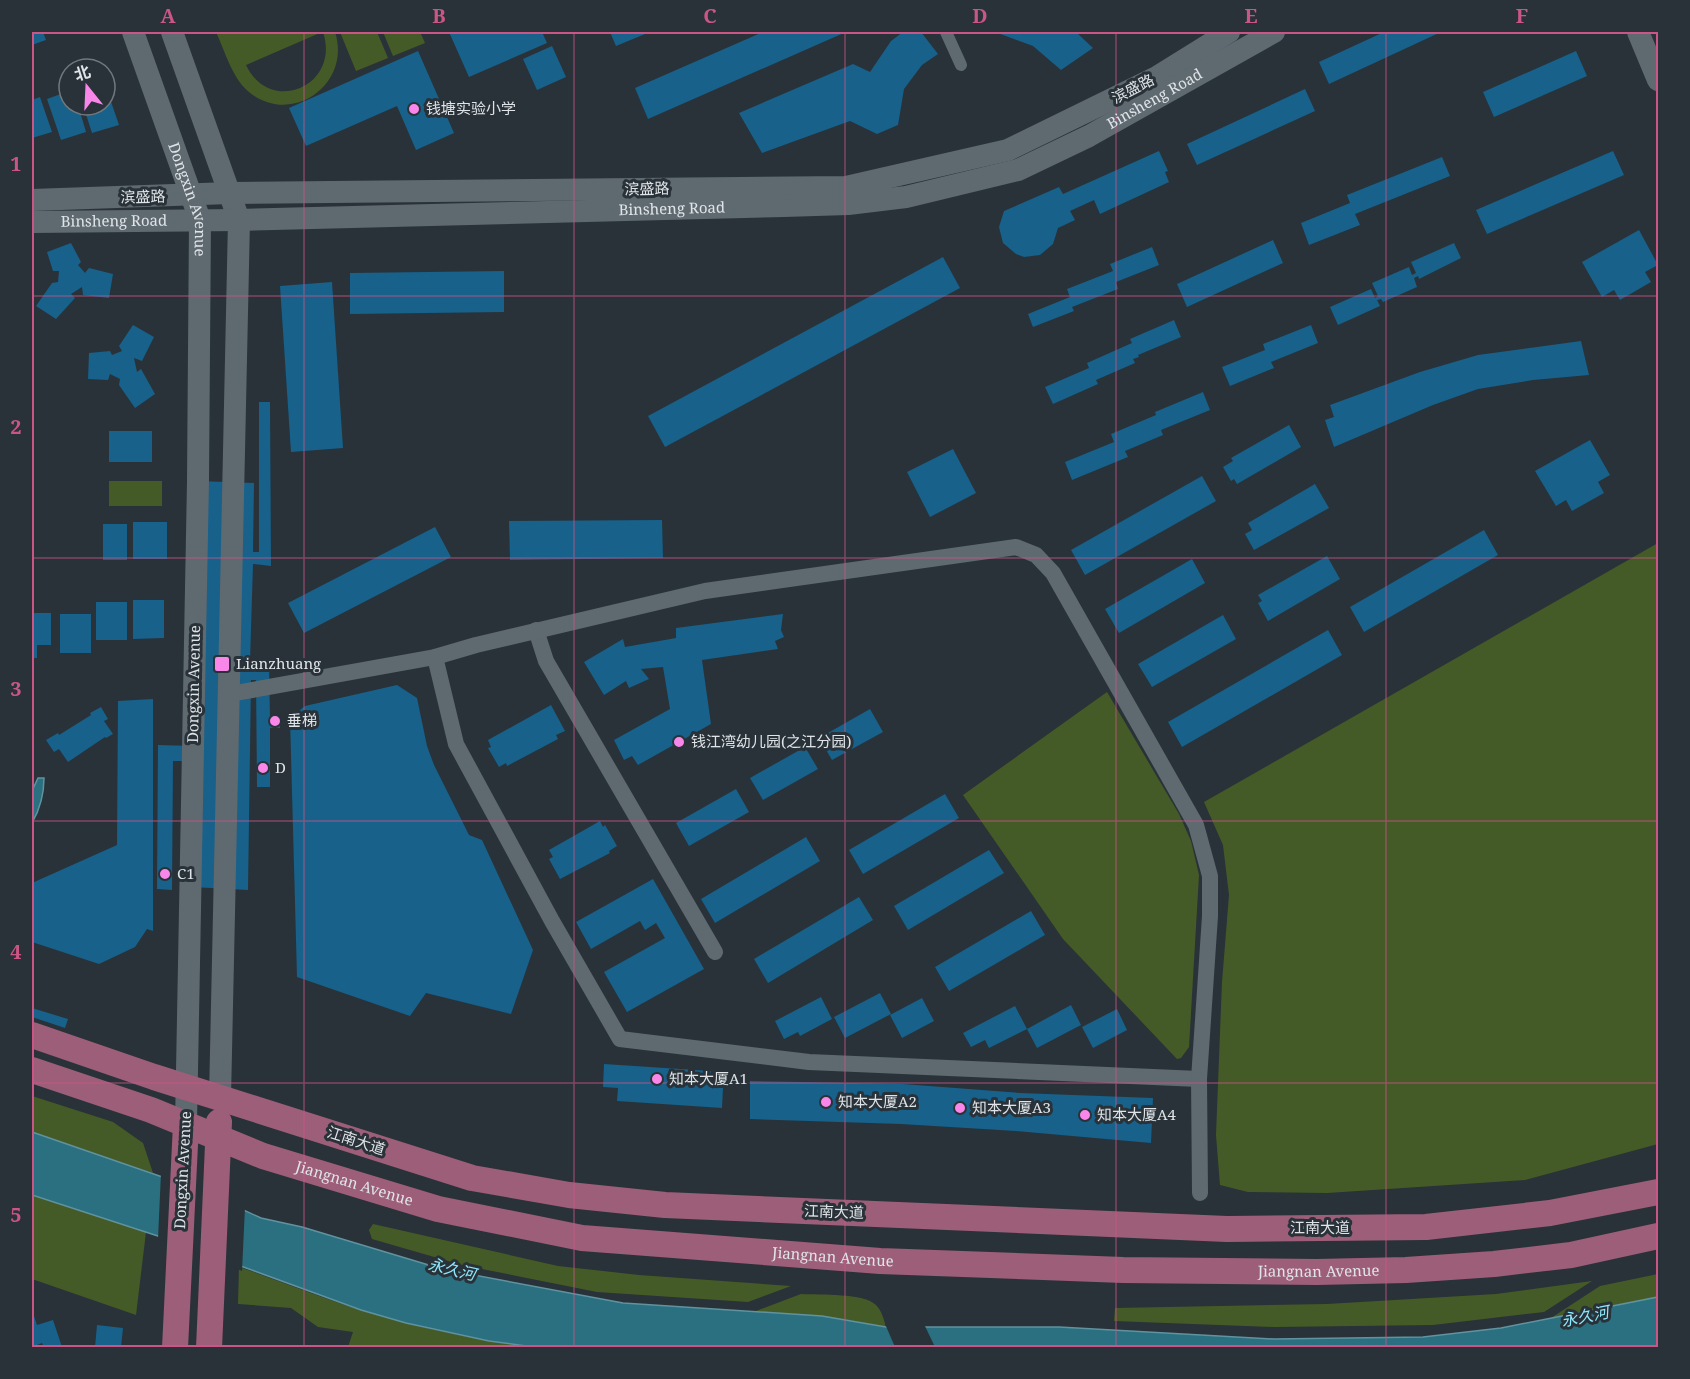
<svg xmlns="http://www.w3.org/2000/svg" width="1690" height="1379" font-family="'Noto Serif','Noto Sans SC',serif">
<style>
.green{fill:#455b27}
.water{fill:#2a7080;stroke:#60939f;stroke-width:1.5}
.pier{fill:#293238}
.building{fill:#17618b}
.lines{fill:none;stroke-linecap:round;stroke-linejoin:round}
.pedestrian{stroke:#5f6970;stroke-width:12}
.minor{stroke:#5f6970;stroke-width:16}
.secondary{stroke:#5f6970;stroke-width:22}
.primary{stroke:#9d5e79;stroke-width:26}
.grid{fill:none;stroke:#cb5585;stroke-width:1.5;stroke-opacity:0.55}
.poi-dot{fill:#f987e9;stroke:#293238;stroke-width:2}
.labels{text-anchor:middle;stroke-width:6;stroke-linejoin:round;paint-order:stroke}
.street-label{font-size:15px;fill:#dfe4e8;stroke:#293238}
.poi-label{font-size:15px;fill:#dfe4e8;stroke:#293238;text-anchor:start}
.water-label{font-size:16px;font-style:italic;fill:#8fe8fe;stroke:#293238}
.neatline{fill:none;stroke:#cb5585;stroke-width:2}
.grid-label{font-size:20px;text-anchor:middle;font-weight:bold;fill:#cb5585}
</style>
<rect width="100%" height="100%" fill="#293238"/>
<g class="green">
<path d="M216,32H322L246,65C270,116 341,86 323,32H335C352,84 292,127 249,92C232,78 225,51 216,32Z"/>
<polygon points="340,32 377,32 388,58 356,71"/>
<polygon points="383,32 420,32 425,43 393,56"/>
<rect x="109" y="481" width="53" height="25"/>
<polygon points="1658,543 1658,1144 1525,1180 1327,1193 1248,1192 1220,1185 1216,1135 1222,982 1229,895 1223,845 1204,802"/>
<polygon points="1107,692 1179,814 1191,841 1199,875 1189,1047 1181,1058 1177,1059 1063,939 963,795"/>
<polygon points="32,1096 113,1122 143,1143 153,1173 32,1132"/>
<polygon points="32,1195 146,1232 136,1315 32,1279"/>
<polygon points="373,1224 558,1266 639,1275 791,1286 748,1302 597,1292 462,1265 372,1239 369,1230"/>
<path d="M239,1267C281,1281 322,1298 364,1311C420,1328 476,1340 534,1347H348L353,1332L318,1327L291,1308L238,1304Z"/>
<polygon points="1658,1274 1658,1297 1551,1318 1600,1286"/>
<polygon points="1592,1281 1544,1312 1433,1325 1274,1327 1114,1321 1115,1308 1327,1304 1496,1294"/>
<path d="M801,1294C820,1295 864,1293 876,1305C882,1311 884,1320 886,1327L822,1316L753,1312Z"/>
</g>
<g class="water">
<path d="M38,778H44C44,795 40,809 32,823V791Z"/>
<polygon points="32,1132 200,1190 261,1218 302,1227 442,1269 623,1303 822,1316 886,1327 1059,1327 1274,1339 1423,1337 1501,1328 1658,1297 1658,1347 534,1347 489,1341 406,1323 361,1310 164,1238 32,1195"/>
</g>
<g class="pier">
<polygon points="161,1173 201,1187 245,1207 242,1271 158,1239"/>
<polygon points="885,1324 924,1324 935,1347 895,1347"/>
</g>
<g class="building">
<polygon points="32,32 43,32 46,40 32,45"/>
<polygon points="449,32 479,32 480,33 485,32 542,32 547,43 469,77"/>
<polygon points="610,32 650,32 616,46"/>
<polygon points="763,32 846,32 648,119 635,88"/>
<polygon points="903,32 921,32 938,54 922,65 904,89 898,125 877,134 850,121 762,153 739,113 853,64 870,72 891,41"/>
<polygon points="995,32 1076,32 1093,48 1061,70 1033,46"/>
<polygon points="1384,32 1441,32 1329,84 1319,62"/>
<polygon points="552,46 566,77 537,90 523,59"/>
<polygon points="418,51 454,133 416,150 397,106 306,146 289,108"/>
<polygon points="1576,51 1587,76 1494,117 1483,92"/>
<polygon points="105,84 119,125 92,133 83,105 105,105"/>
<polygon points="1305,89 1315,111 1197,165 1187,144"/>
<polygon points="69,91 69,105 78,105 86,132 61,140 47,99"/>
<polygon points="40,97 52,132 32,138 32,100"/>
<polygon points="1159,151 1168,171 1165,172 1169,182 1100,214 1094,200 1070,211 1075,220 1058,228 1053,244 1040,255 1024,257 1016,254 1003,243 999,227 1004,211 1059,187 1063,194"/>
<polygon points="1613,151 1624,175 1487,234 1476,210"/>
<polygon points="1442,157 1450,176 1355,214 1360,225 1309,245 1301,223 1350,203 1347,195"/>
<polygon points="1639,230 1658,265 1645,272 1651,282 1620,300 1614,290 1602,297 1582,262"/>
<polygon points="1273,240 1283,263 1187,307 1177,284"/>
<polygon points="71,243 81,262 78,265 85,273 89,268 113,274 109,298 83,295 82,287 71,294 75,298 56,319 36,306 52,283 58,282 59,271 53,271 47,252"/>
<polygon points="1454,243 1461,258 1419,279 1418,276 1414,278 1417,287 1383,302 1381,299 1377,300 1380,306 1338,325 1330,307 1371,289 1375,298 1378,296 1372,283 1409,267 1412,275 1416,273 1411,262"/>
<polygon points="1152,247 1159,265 1116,282 1118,289 1072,307 1074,311 1033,327 1028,314 1070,297 1067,289 1113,271 1110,264"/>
<polygon points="943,257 960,288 665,447 648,416"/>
<polygon points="504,271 504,312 350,314 350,273"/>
<polygon points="332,282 343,448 291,452 280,286"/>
<polygon points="1174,320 1181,337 1138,355 1139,357 1133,359 1135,363 1096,380 1098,384 1053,404 1045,387 1089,368 1087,363 1132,343 1130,339"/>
<polygon points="133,325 154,337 142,361 134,358 137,372 141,369 155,394 135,408 119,385 120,379 110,374 108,380 88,379 89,353 110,351 112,355 122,351 119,346"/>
<polygon points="1311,325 1318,343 1271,362 1274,368 1230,386 1222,367 1265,350 1263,344"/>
<polygon points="1581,341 1589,375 1533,380 1478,389 1433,405 1334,447 1325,420 1334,417 1330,405 1420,372 1478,355"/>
<polygon points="1203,392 1210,410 1161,430 1163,435 1125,451 1128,457 1072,480 1065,462 1114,442 1111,434 1156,415 1155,412"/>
<polygon points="259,402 270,402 271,566 253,564 250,662 269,663 270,718 280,718 280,728 270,728 270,787 257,787 256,680 251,680 248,890 192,887 194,761 173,761 172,890 157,889 158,745 194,746 198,481 254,483 253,552 259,552"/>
<polygon points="1289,425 1301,447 1237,484 1234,479 1231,481 1223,467 1233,461 1231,458"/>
<rect x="109" y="431" width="43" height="31"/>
<polygon points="1590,440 1610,475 1598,482 1604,493 1572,511 1566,500 1556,506 1535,471"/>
<polygon points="953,449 976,493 930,517 907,472"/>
<polygon points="1202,476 1216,501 1085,575 1071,550"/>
<polygon points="1315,484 1329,508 1254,550 1245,534 1252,530 1248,523"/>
<polygon points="662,520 663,558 510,560 509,521"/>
<rect x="133" y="522" width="34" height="37"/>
<rect x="103" y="524" width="24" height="36"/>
<polygon points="435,527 451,557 304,633 288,603"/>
<polygon points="1484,530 1498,555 1364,632 1350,607"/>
<polygon points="1327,556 1340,579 1268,621 1258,603 1262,601 1258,595"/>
<polygon points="1192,559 1205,583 1119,633 1105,609"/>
<polygon points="133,600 164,600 164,638 133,639"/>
<rect x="96" y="602" width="31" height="38"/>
<polygon points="32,613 51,613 51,645 37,645 37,658 32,658"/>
<rect x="60" y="614" width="31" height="39"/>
<polygon points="783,614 781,630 784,637 775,641 778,649 702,660 711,724 638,765 632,756 624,760 614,740 670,709 663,667 641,669 649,679 629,688 626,681 604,695 584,662 623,639 625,647 676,638 676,628"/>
<polygon points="1223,615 1236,639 1152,687 1138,664"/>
<polygon points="1328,630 1342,655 1182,747 1168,722"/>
<polygon points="397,685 417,698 427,746 434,765 469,835 482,840 533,950 511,1014 426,993 410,1016 297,977 290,718 305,706"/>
<polygon points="153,699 153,931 147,929 135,947 99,964 32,942 32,883 117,845 118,701"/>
<polygon points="551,705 565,731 556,735 558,739 507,766 506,763 499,767 488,748 491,747 488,740"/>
<polygon points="101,707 108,719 104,721 113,734 106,738 105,737 68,762 59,749 54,752 46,740 58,733 59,735 91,715 90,713"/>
<polygon points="870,709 883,732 832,760 819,738"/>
<polygon points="805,747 818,769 763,800 750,778"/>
<polygon points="736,789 749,812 689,846 676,823"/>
<polygon points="945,794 959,818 863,874 849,850"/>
<polygon points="600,821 603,827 605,825 617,846 609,851 610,853 560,879 549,859 553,857 549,850"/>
<polygon points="806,837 820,861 715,923 701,899"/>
<polygon points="989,850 1004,873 908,930 894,906"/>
<polygon points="653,879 704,969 627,1012 604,972 665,938 656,923 645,930 640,921 591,949 576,922"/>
<polygon points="859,897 873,920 768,983 754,959"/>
<polygon points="1031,911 1045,935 949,991 935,967"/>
<polygon points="880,993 891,1014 845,1038 834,1017"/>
<polygon points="821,997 832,1019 800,1036 798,1032 784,1039 775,1021"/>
<polygon points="922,998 934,1021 902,1038 890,1015"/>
<polygon points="1071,1005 1081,1025 1037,1048 1027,1029"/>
<polygon points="1015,1006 1027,1029 989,1048 985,1040 971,1047 963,1033"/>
<polygon points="32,1008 68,1019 65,1028 32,1017"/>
<polygon points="1117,1009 1127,1030 1093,1048 1082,1027"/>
<polygon points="604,1064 711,1071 709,1087 723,1088 722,1108 617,1101 618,1088 603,1087"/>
<polygon points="750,1081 903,1084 1020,1093 1153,1098 1151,1143 1016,1131 901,1124 750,1119"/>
<polygon points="34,1316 37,1325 53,1320 62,1347 44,1347 42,1343 32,1347 32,1317"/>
<polygon points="97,1325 123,1328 121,1347 95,1347"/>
</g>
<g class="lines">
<polyline class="pedestrian" points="946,32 961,65"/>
<g class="minor">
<polyline points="536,630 546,661 715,952"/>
<polyline points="435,657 456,744 552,921 620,1039 809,1062 1199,1079"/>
<polyline points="230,694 435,657 476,645 705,591 1016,547 1036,555 1053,573 1196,825 1210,876 1210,916 1199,1079 1200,1193"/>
</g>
<g class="secondary">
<path id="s1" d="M133,32L200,220L198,481L186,1124"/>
<polyline points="172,32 239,220 220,1098"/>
<polyline points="1638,32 1658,80"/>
<polyline points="32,200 230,193 846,187 1008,150 1155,78 1229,32"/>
<path id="s2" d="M32,222L239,220L784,206L848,204L906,197L1018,170L1089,136L1274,32"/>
</g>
<g class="primary">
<polyline points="32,1035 154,1077 472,1178 569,1195 665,1205 1227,1229 1426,1227 1550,1213 1658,1192"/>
<path id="s3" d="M32,1070L151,1110L263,1156L438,1209L582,1238L880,1261L1123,1270L1317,1272L1406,1270L1494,1264L1571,1255L1658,1236"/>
<polyline points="175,1348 186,1124"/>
<polyline points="209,1348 219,1122"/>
</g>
</g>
<path class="grid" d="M304,32V1348M574,32V1348M845,32V1348M1116,32V1348M1386,32V1348M32,296H1658M32,558H1658M32,821H1658M32,1083H1658"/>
<g class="poi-dot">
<circle cx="414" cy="109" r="6"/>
<rect x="214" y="656" width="16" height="16" rx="3"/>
<circle cx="275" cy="721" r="6"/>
<circle cx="679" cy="742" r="6"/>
<circle cx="263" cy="768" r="6"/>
<circle cx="165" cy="874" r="6"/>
<circle cx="657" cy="1079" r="6"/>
<circle cx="826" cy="1102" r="6"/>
<circle cx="960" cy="1108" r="6"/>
<circle cx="1085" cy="1115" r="6"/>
</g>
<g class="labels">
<g class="street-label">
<text transform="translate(1133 89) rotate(-27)" y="5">滨盛路</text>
<text dy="5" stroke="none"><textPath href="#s2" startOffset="1144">Binsheng Road</textPath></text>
<text transform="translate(647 189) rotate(-1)" y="5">滨盛路</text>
<text transform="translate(143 197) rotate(-1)" y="5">滨盛路</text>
<text dy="5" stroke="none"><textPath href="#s1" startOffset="177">Dongxin Avenue</textPath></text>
<text dy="5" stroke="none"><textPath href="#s2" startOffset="640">Binsheng Road</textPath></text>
<text dy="5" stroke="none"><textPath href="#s2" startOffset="82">Binsheng Road</textPath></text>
<text transform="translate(194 684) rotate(-89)" y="5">Dongxin Avenue</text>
<text transform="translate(356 1141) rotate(18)" y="5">江南大道</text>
<text transform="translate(183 1170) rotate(-87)" y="5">Dongxin Avenue</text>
<text dy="5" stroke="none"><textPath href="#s3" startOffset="342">Jiangnan Avenue</textPath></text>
<text transform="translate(834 1212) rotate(2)" y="5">江南大道</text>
<text x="1320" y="1233">江南大道</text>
<text dy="5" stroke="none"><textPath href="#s3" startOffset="828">Jiangnan Avenue</textPath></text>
<text dy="5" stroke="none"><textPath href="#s3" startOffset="1314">Jiangnan Avenue</textPath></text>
</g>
<g class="poi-label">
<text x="426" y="114">钱塘实验小学</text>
<text x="236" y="669">Lianzhuang</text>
<text x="287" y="726">垂梯</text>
<text x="691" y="747">钱江湾幼儿园(之江分园)</text>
<text x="275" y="773">D</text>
<text x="177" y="879">C1</text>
<text x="669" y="1084">知本大厦A1</text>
<text x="838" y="1107">知本大厦A2</text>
<text x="972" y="1113">知本大厦A3</text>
<text x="1097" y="1120">知本大厦A4</text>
</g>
<g class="water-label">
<text transform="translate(452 1269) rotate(13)" y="6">永久河</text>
<text transform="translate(1585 1316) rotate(-11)" y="6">永久河</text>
</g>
</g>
<rect width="1690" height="1379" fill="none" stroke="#293238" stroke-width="66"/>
<g transform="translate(87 87) rotate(342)"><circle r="28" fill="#293238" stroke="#72797e" stroke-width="1.5"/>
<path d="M0-4.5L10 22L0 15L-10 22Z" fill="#f987e9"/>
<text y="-9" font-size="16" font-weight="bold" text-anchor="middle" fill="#dfe4e8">北</text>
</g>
<rect x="33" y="33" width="1624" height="1313" class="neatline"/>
<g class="grid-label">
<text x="168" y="23">A</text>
<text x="439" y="23">B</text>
<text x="710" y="23">C</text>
<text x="980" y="23">D</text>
<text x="1251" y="23">E</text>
<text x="1522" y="23">F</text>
<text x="16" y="171">1</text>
<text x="16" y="434">2</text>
<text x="16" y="696">3</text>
<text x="16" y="959">4</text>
<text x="16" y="1222">5</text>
</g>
</svg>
